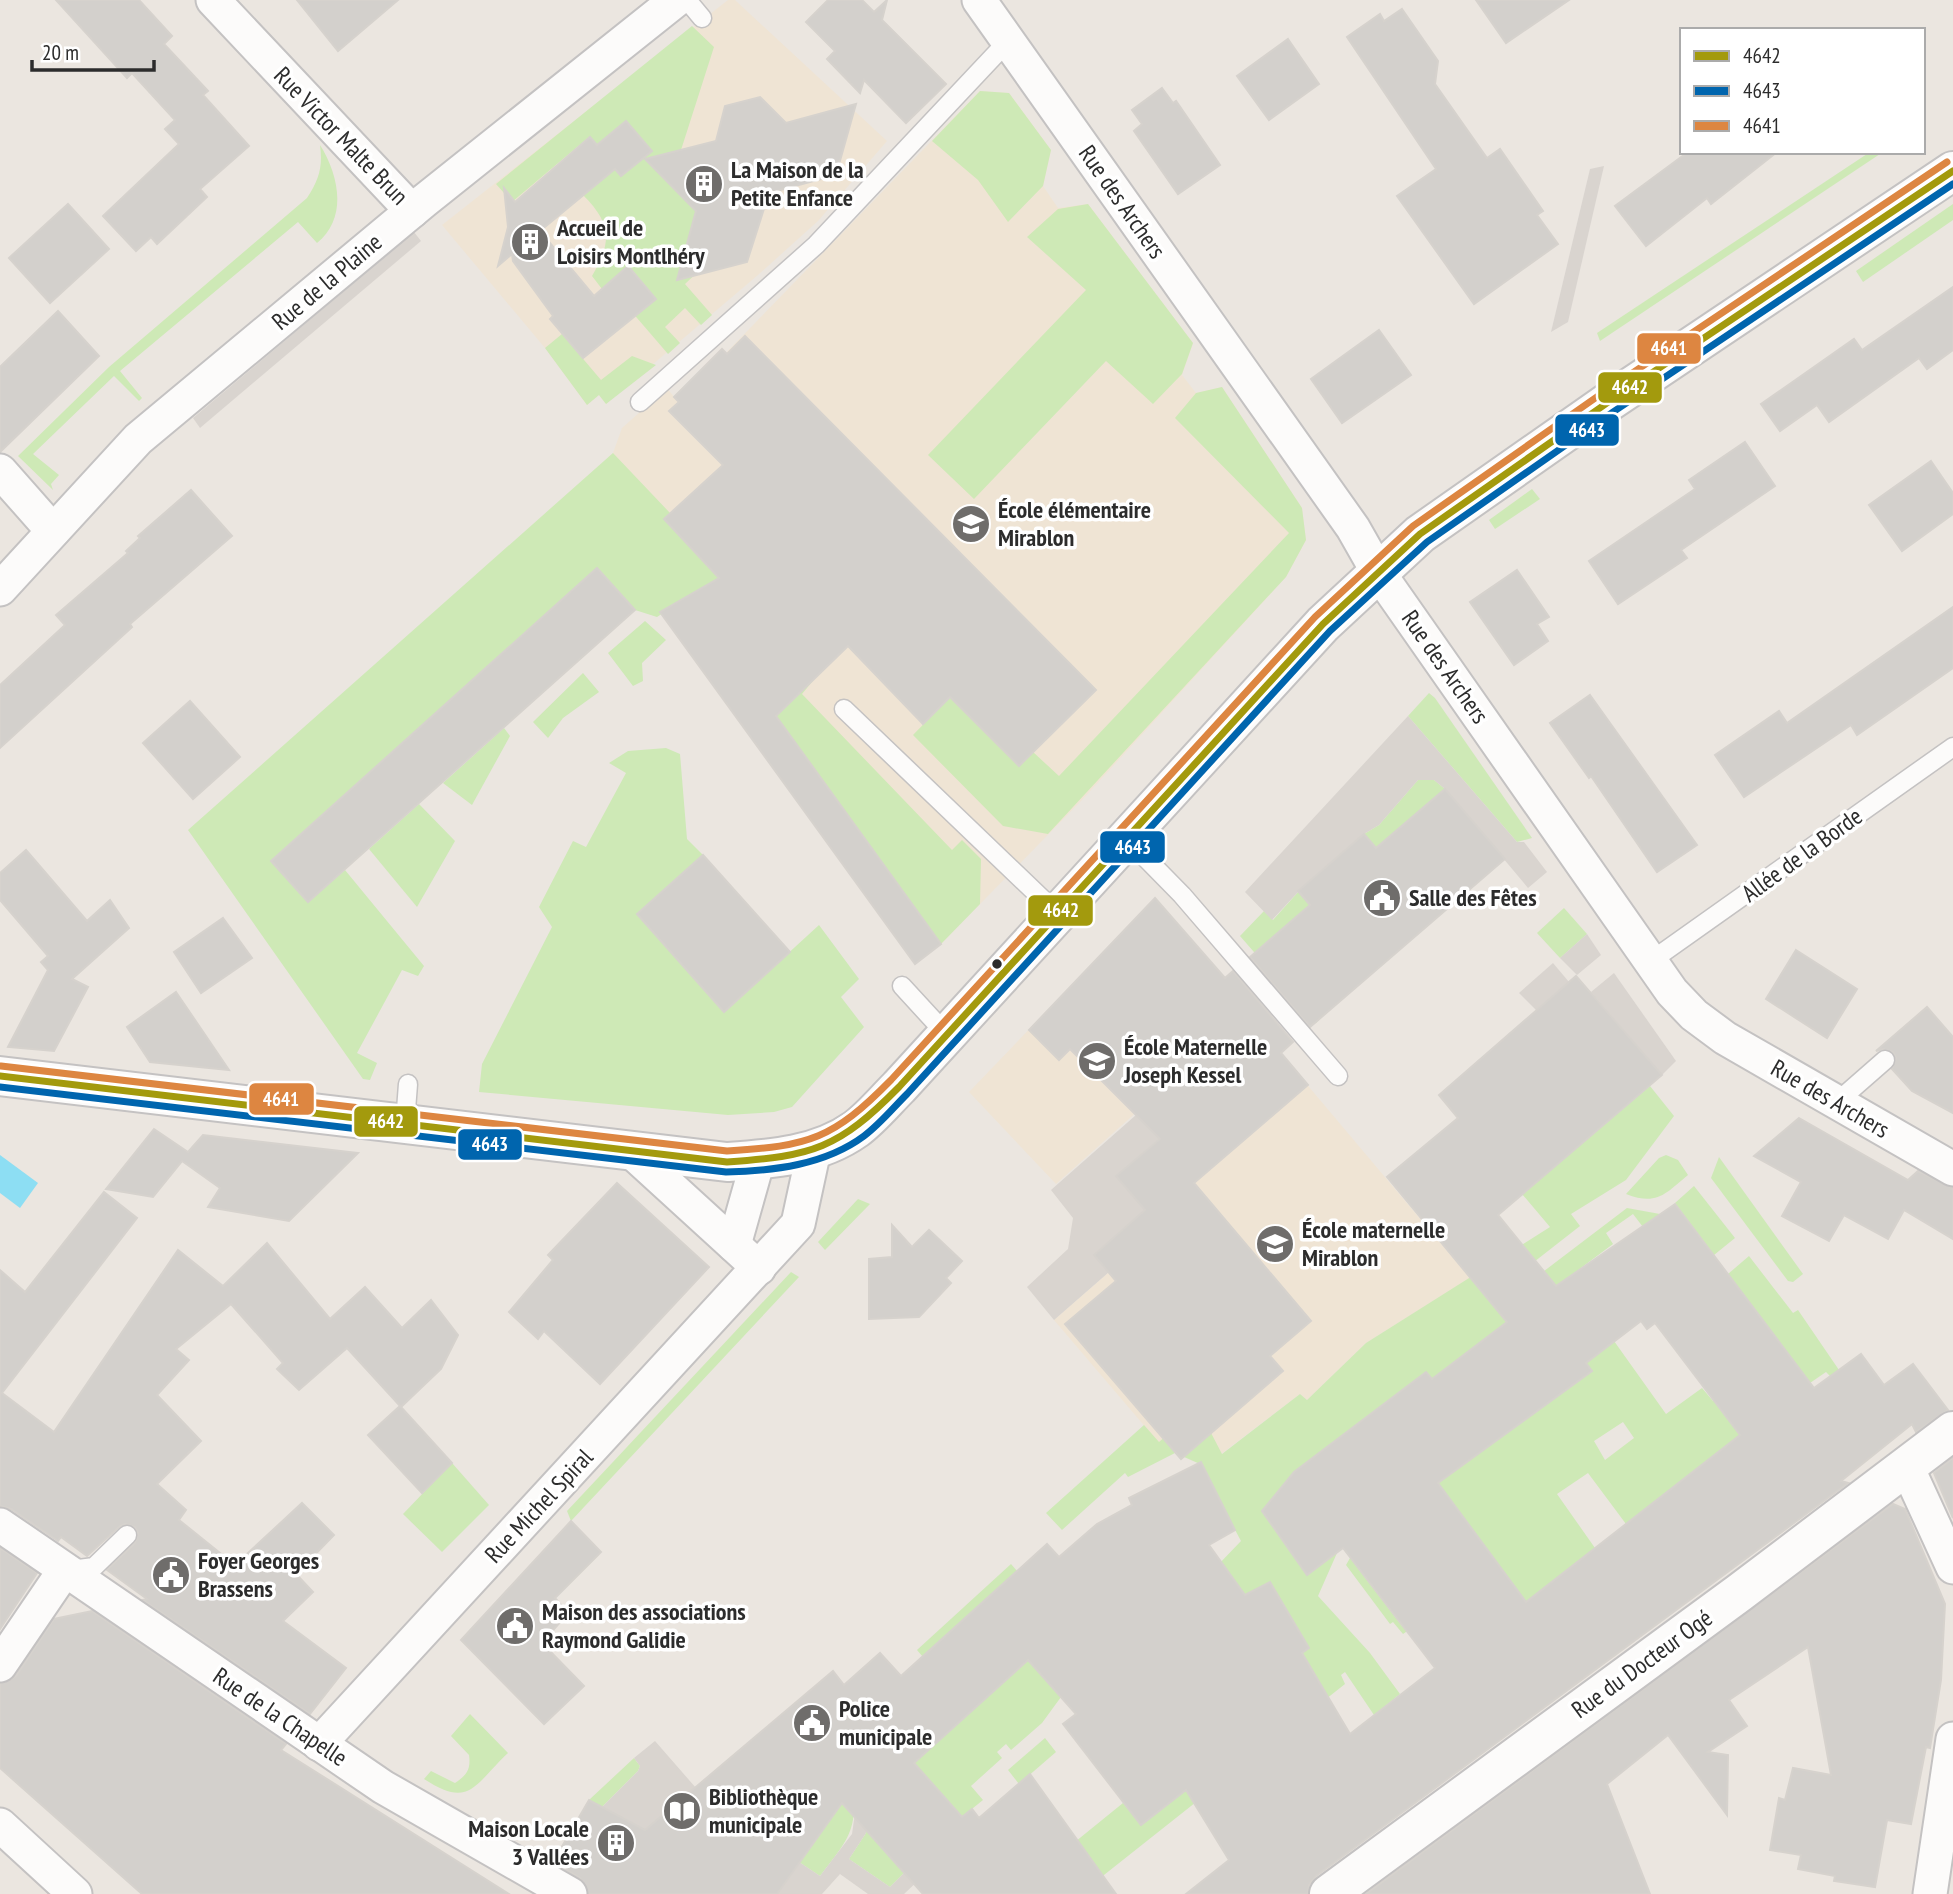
<svg xmlns="http://www.w3.org/2000/svg" width="1953" height="1894" font-family="'PT Sans Narrow',sans-serif">
<style>
.education{fill:#efe4d4}
.green{fill:#cee9b6;fill-rule:evenodd}
.plaza{fill:#d9d4cf}
.water{fill:#8ddef3}
.building{fill:#d3d0cc;stroke:#d6d2cd;stroke-width:2;fill-rule:evenodd}
.lines{fill:none;stroke-linecap:round;stroke-linejoin:round}
.lane-casing{stroke:#c4c2c2;stroke-width:21}
.street-casing{stroke:#c4c2c2;stroke-width:37}
.secondary-casing{stroke:#c4c2c2;stroke-width:42}
.lane{stroke:#fcfbfa;stroke-width:18}
.street{stroke:#fcfbfa;stroke-width:33}
.secondary{stroke:#fcfbfa;stroke-width:38}
.bus-1-casing{stroke:#fff;stroke-width:12}
.bus-2-casing{stroke:#fff;stroke-width:12}
.bus-3-casing{stroke:#fff;stroke-width:12}
.bus-1{stroke:#a39a0d;stroke-width:7}
.bus-2{stroke:#0065ae;stroke-width:7}
.bus-3{stroke:#dd8641;stroke-width:7}
.bus-dot{fill:#2c2c2c;stroke:#fff;stroke-width:2.5}
.labels{text-anchor:middle;stroke-width:7;stroke-linejoin:round;paint-order:stroke}
.street-label{font-size:24px;fill:#2c2c2c;stroke:#fff}
.poi-label{font-size:24px;font-weight:bold;fill:#2c2c2c;stroke:#fff;text-anchor:start}
.line-badge{stroke:#fff;stroke-width:2.5}
.badge-label{font-size:19px;text-anchor:middle;font-weight:bold;fill:#fff}
</style>
<rect width="100%" height="100%" fill="#ebe6e0"/>
<g class="education">
<polygon points="728,0 735,0 887,141 818,221 758,275 606,404 599,395 587,405 545,348 442,225"/>
<polygon points="980,91 1009,93 1051,150 1043,186 1058,208 1088,204 1193,343 1182,375 1196,393 1222,387 1302,508 1306,540 1286,577 1083,799 941,944 597,468 613,453 622,428 667,388 674,397 685,386 690,390"/>
<polygon points="1155,898 1252,1009 1056,1184 969,1092"/>
<polygon points="1272,1043 1470,1278 1366,1343 1307,1400 1300,1394 1221,1454 1163,1439 1159,1443 1054,1320 1108,1273 1094,1255 1116,1176"/>
</g>
<g class="green">
<path d="M692,26L714,47L681,150L696,211L687,245L705,265L685,284L712,315L701,325L685,308L665,327L680,343L668,354L631,311L652,294L629,266L602,289L592,276C612,242 612,224 583,195L615,169L621,176L652,151L626,121L597,145L589,137L512,202L496,184Z"/>
<polygon points="980,91 1009,93 1051,150 1043,186 1008,222 978,180 932,141"/>
<path d="M320,145C339,175 348,218 317,243L298,222L120,371L142,398L139,401L114,376L33,454L59,475L51,484L53,490L18,456L109,367L307,198C319,180 323,167 320,145Z"/>
<polygon points="1870,152 1883,152 1600,341 1597,333"/>
<polygon points="1088,204 1193,343 1182,374 1153,404 1106,361 974,499 928,455 1086,290 1027,237 1058,209"/>
<polygon points="1953,204 1953,220 1863,282 1856,271"/>
<polygon points="562,334 601,380 632,356 656,365 606,404 599,395 587,405 545,348"/>
<polygon points="1222,387 1302,508 1306,540 1286,577 1048,834 1003,826 913,735 950,697 1033,752 1059,776 1289,533 1175,418 1196,393"/>
<polygon points="613,453 670,513 664,519 816,677 802,694 952,850 962,840 981,859 980,904 941,944 689,596 657,617 635,610 597,568 271,861 308,902 345,870 424,966 418,976 402,970 357,1053 377,1063 370,1080 363,1079 188,830"/>
<polygon points="1532,489 1540,499 1495,529 1489,520"/>
<polygon points="645,621 666,640 642,663 643,681 633,686 608,653"/>
<polygon points="583,673 599,692 563,718 548,738 533,722"/>
<polygon points="1429,693 1435,698 1532,838 1517,842 1408,716"/>
<polygon points="504,728 510,736 472,805 443,783"/>
<polygon points="666,748 680,754 687,839 703,855 725,1011 819,925 859,979 841,997 864,1027 792,1107 774,1112 728,1115 479,1092 482,1064 552,927 539,907 573,841 586,847 626,773 609,763 628,751"/>
<polygon points="1418,780 1434,780 1445,789 1376,848 1364,834 1379,825"/>
<polygon points="419,804 455,841 417,907 369,849"/>
<polygon points="1299,891 1310,905 1262,946 1322,1016 1316,1023 1240,936 1264,911 1273,920"/>
<polygon points="1564,908 1587,934 1560,958 1537,933"/>
<polygon points="1650,1086 1674,1116 1626,1180 1571,1214 1580,1226 1489,1297 1507,1323 1432,1380 1426,1372 1294,1472 1263,1510 1307,1575 1337,1553 1318,1596 1370,1653 1400,1694 1374,1715 1345,1672 1341,1675 1345,1684 1080,1894 1070,1846 1123,1803 1141,1825 1190,1786 1284,1667 1309,1648 1270,1582 1246,1596 1235,1581 1217,1566 1241,1541 1200,1464 1175,1453 1128,1477 1125,1473 1062,1530 1046,1513 1144,1425 1159,1442 1198,1408 1222,1454 1300,1394 1307,1400 1366,1343 1550,1227 1522,1194"/>
<path d="M1666,1155L1678,1160L1688,1175C1665,1194 1657,1206 1626,1194L1659,1158Z"/>
<polygon points="1719,1157 1803,1274 1793,1282 1788,1281 1711,1178"/>
<polygon points="1694,1186 1735,1238 1714,1255 1675,1203"/>
<polygon points="858,1199 870,1204 825,1250 818,1242"/>
<polygon points="1627,1208 1660,1214 1643,1227 1633,1214 1606,1233 1613,1244 1542,1297 1531,1281"/>
<polygon points="1749,1256 1793,1313 1798,1310 1839,1370 1831,1377 1826,1372 1810,1383 1728,1274"/>
<polygon points="791,1272 799,1277 571,1521 567,1511"/>
<path d="M1614,1341L1666,1414L1702,1388L1713,1401L1722,1395L1754,1437L1705,1463L1626,1524L1588,1473L1557,1494L1595,1548L1526,1602L1438,1483L1592,1371L1586,1363ZM1623,1422L1634,1438L1605,1460L1594,1441Z"/>
<polygon points="452,1463 489,1505 442,1552 403,1514"/>
<polygon points="1350,1558 1402,1626 1409,1622 1413,1627 1403,1634 1393,1622 1390,1624 1346,1565"/>
<polygon points="1011,1564 1017,1571 923,1657 917,1650"/>
<polygon points="1028,1660 1061,1697 1042,1723 1011,1750 1006,1744 997,1752 1002,1758 971,1786 983,1800 962,1817 914,1763"/>
<path d="M470,1714L508,1753C474,1785 470,1809 424,1779L431,1771L455,1783C467,1775 471,1769 469,1755L451,1736Z"/>
<polygon points="1045,1738 1056,1752 1019,1784 1008,1770"/>
<polygon points="634,1758 640,1766 638,1771 602,1807 589,1800"/>
<path d="M853,1783C858,1832 848,1839 820,1876L799,1862Z"/>
<polygon points="868,1799 904,1873 890,1887 849,1859 866,1833"/>
</g>
<g class="plaza">
<polygon points="1604,166 1568,322 1551,332 1590,169"/>
<polygon points="414,232 421,241 200,428 193,418"/>
<polygon points="1408,716 1517,842 1524,842 1547,872 1528,888 1445,789 1434,780 1418,780 1379,825 1364,834 1299,891 1272,920 1245,892"/>
<polygon points="1587,934 1601,955 1577,975 1560,958"/>
<polygon points="1553,963 1569,982 1536,1010 1519,993"/>
<polygon points="1614,973 1676,1061 1662,1075 1591,992"/>
<polygon points="1262,1051 1116,1176 1146,1211 1094,1255 1109,1272 1054,1320 1027,1287 1068,1249 1073,1218 1051,1190 1136,1115"/>
<polygon points="655,1741 696,1788 645,1830 602,1807 638,1771 640,1766 634,1758"/>
<polygon points="868,1799 866,1833 849,1859 890,1887 904,1873 923,1876 904,1894 868,1894 840,1874 822,1894 777,1894 799,1862 820,1876 852,1834 856,1806"/>
</g>
<polygon class="water" points="0,1155 38,1183 20,1208 0,1193"/>
<g class="building">
<polygon points="56,0 139,0 172,36 164,44 208,91 203,95 249,146 200,189 207,197 157,244 151,237 136,251 103,216 179,144 165,129 175,120 132,73 127,78"/>
<polygon points="297,0 398,0 338,51"/>
<polygon points="828,0 862,0 874,12 887,0 882,20 946,84 906,123 864,80 860,93 827,59 835,51 806,22"/>
<polygon points="1476,0 1569,0 1506,43"/>
<polygon points="1402,9 1438,61 1435,84 1487,158 1500,149 1543,211 1537,215 1558,244 1474,304 1397,196 1436,169 1347,37 1380,14 1384,21"/>
<polygon points="1288,39 1319,84 1269,120 1237,76"/>
<polygon points="1162,88 1173,103 1176,101 1220,165 1178,194 1134,131 1142,124 1132,110"/>
<polygon points="760,97 786,123 856,104 836,175 769,193 747,262 677,280 696,211 645,159 716,141 725,106"/>
<polygon points="626,121 652,151 621,176 615,169 540,231 594,296 628,266 656,299 583,358 550,319 553,316 513,261 512,254 498,266 508,227 504,188 515,202 590,137 597,145"/>
<polygon points="1688,152 1777,152 1711,204 1707,198 1646,246 1615,206"/>
<polygon points="68,204 109,249 50,303 9,258"/>
<polygon points="1953,287 1953,350 1927,369 1919,358 1829,422 1817,405 1780,431 1761,404 1854,339 1862,350"/>
<polygon points="58,311 99,356 0,452 0,367"/>
<polygon points="1379,330 1411,375 1342,423 1311,379"/>
<polygon points="745,336 1096,690 1019,766 950,697 923,724 848,646 776,716 941,944 915,964 660,612 719,578 664,519 723,465 669,411 679,402 674,397 722,349 727,354"/>
<polygon points="1745,442 1775,486 1681,550 1687,558 1618,604 1589,561 1695,489 1689,480"/>
<polygon points="1931,461 1953,493 1953,514 1902,551 1869,505"/>
<polygon points="191,490 232,536 130,624 132,627 0,748 0,685 65,625 56,615 128,553 126,551 140,538 138,536"/>
<polygon points="597,568 635,610 308,902 271,861"/>
<polygon points="1517,570 1549,617 1537,624 1548,641 1514,665 1470,602"/>
<polygon points="1953,607 1953,668 1857,735 1851,725 1744,797 1715,755 1779,711 1787,723"/>
<polygon points="1590,695 1697,845 1657,872 1591,776 1589,778 1550,723"/>
<polygon points="190,701 240,757 193,799 143,743"/>
<polygon points="1445,789 1505,859 1310,1027 1250,957 1310,905 1298,891 1364,834 1376,848"/>
<polygon points="26,850 87,921 110,900 129,928 72,979 88,987 54,1051 8,1047 48,970 41,962 48,956 0,900 0,873"/>
<polygon points="703,855 790,952 724,1012 637,914"/>
<polygon points="1155,898 1225,978 1233,971 1293,1042 1281,1053 1308,1085 1194,1183 1311,1321 1270,1356 1283,1371 1181,1459 1065,1324 1116,1281 1094,1255 1145,1210 1116,1176 1160,1139 1070,1049 1059,1060 1029,1030"/>
<polygon points="223,918 252,958 201,993 174,952"/>
<polygon points="1796,950 1857,989 1827,1038 1766,999"/>
<path d="M1576,976L1662,1075L1498,1215L1556,1286L1675,1204L1814,1388L1861,1354L1884,1385L1913,1364L1948,1410L1916,1432L1912,1424L1841,1481L1848,1483L1316,1876L1309,1885L1308,1894H1186L1229,1860L1186,1790L1141,1825L1063,1724L1076,1714L1028,1660L914,1763L962,1817L972,1809L979,1818L1030,1774L1116,1894H923L842,1803L777,1894H589L580,1878L553,1862L589,1800L645,1830L833,1671L844,1685L880,1653L901,1676L1047,1544L1059,1557L1097,1524L1132,1505L1129,1498L1201,1462L1235,1530L1209,1545L1245,1595L1270,1582L1309,1648L1302,1653L1350,1734L1435,1668L1343,1548L1307,1575L1262,1511L1294,1472L1426,1372L1432,1379L1507,1322L1387,1177L1458,1118L1439,1095ZM1641,1321L1647,1329L1655,1323L1740,1435L1526,1602L1438,1483L1592,1371L1586,1363Z"/>
<polygon points="176,992 229,1070 150,1062 127,1027"/>
<polygon points="1927,1007 1953,1037 1953,1113 1912,1091 1892,1069 1896,1058 1893,1052 1883,1049 1876,1051"/>
<polygon points="1799,1118 1908,1180 1918,1171 1953,1188 1953,1239 1904,1210 1888,1239 1844,1215 1829,1241 1782,1216 1801,1182 1754,1156"/>
<polygon points="154,1129 188,1152 203,1135 358,1153 289,1221 208,1207 220,1188 182,1161 153,1197 106,1189"/>
<polygon points="617,1183 709,1267 600,1384 544,1331 538,1339 509,1312 553,1260 548,1255"/>
<polygon points="104,1192 137,1218 2,1393 54,1432 178,1250 223,1286 267,1243 330,1319 365,1287 402,1328 431,1300 458,1335 441,1369 401,1407 347,1348 299,1390 277,1369 283,1363 231,1304 176,1349 189,1360 157,1395 201,1441 157,1484 186,1510 179,1520 235,1565 302,1503 334,1535 296,1574 313,1592 283,1621 346,1668 310,1714 143,1600 147,1599 107,1570 135,1543 138,1533 135,1527 125,1524 120,1526 87,1556 61,1537 58,1541 11,1509 0,1506 0,1270 25,1292"/>
<polygon points="892,1225 912,1247 929,1230 962,1261 946,1278 951,1283 919,1317 869,1319 869,1259 892,1257"/>
<polygon points="400,1406 452,1463 422,1493 368,1435"/>
<polygon points="1953,1458 1953,1518 1934,1473"/>
<polygon points="1893,1504 1905,1509 1945,1604 1941,1680 1930,1748 1926,1747 1911,1824 1887,1820 1875,1887 1834,1881 1835,1876 1798,1869 1801,1855 1770,1850 1779,1798 1785,1800 1793,1768 1831,1775 1808,1647 1729,1700 1747,1726 1708,1752 1728,1755 1727,1815 1668,1735 1607,1784 1650,1894 1366,1894"/>
<polygon points="571,1521 601,1552 555,1598 568,1613 542,1643 584,1686 544,1724 461,1640"/>
<polygon points="0,1548 37,1573 0,1629"/>
<polygon points="92,1611 286,1744 281,1750 509,1894 142,1894 0,1768 0,1684 16,1676 54,1619"/>
</g>
<g class="lines">
<defs>
<g id="lane">
<polyline points="687,0 702,18"/>
<polyline points="640,402 816,245 1008,41"/>
<polyline points="844,709 1058,914"/>
<polyline points="1128,840 1182,895 1338,1076"/>
<polyline points="1651,961 1953,747"/>
<polyline points="902,986 947,1035"/>
<polyline points="1837,1102 1885,1060"/>
<polyline points="405,1123 408,1084"/>
<polyline points="71,1570 94,1567 127,1535"/>
</g>
<g id="street">
<polyline points="213,0 412,211"/>
<polyline points="979,0 1353,528 1378,572 1672,992 1694,1015 1725,1038 1953,1169"/>
<polyline points="0,471 53,531"/>
<polyline points="0,589 138,439 424,201 676,0"/>
<polyline points="632,1152 759,1268"/>
<polyline points="734,1245 758,1160"/>
<polyline points="1907,1467 1953,1567"/>
<polyline points="0,1525 383,1787 570,1894"/>
<polyline points="0,1665 64,1571"/>
<polyline points="319,1744 798,1224 814,1150"/>
<polyline points="0,1825 75,1894"/>
<polyline points="1930,1894 1953,1739"/>
</g>
<g id="secondary">
<path d="M0,1076L727,1162C771,1159 818,1156 856,1129C871,1118 885,1101 899,1087L1323,624L1420,534L1607,403L1953,171"/>
<polyline points="1329,1894 1739,1593 1953,1431"/>
</g>
</defs>
<use href="#lane" class="lane-casing"/>
<use href="#street" class="street-casing"/>
<use href="#secondary" class="secondary-casing"/>
<use href="#lane" class="lane"/>
<use href="#street" class="street"/>
<use href="#secondary" class="secondary"/>
<defs>
<path id="bus-1" d="M0,1076L727,1162C813,1156 838,1149 899,1087L1323,624L1420,534L1607,403L1953,171"/>
<path id="bus-2" d="M0,1087L726,1172C773,1171 825,1165 864,1136C880,1124 893,1108 907,1094L1330,631L1427,542L1613,412L1953,184"/>
<path id="bus-3" d="M1,1066L727,1151C810,1146 833,1139 891,1080L1315,617L1413,526L1601,394L1947,162"/>
</defs>
<use href="#bus-1" class="bus-1-casing"/>
<use href="#bus-2" class="bus-2-casing"/>
<use href="#bus-3" class="bus-3-casing"/>
<use href="#bus-1" class="bus-1"/>
<use href="#bus-2" class="bus-2"/>
<use href="#bus-3" class="bus-3"/>
</g>
<defs>
<symbol id="building-disc" viewBox="-11 -11 22 22"><circle r="9.5" fill="#6f6d6b" stroke="#fff"/><path d="M-4-6H4V6H1V3H-1V6H-4ZM-2.5-4.3h1.7v1.8h-1.7ZM.8-4.3h1.7v1.8H.8ZM-2.5-1h1.7V.8h-1.7ZM.8-1h1.7V.8H.8Z" fill="#fff"/></symbol>
<symbol id="school-disc" viewBox="-11 -11 22 22"><circle r="9.5" fill="#6f6d6b" stroke="#fff"/><path d="M0-5L7-2L0 1L-7-2ZM-4 1L0 2.5L4 1V4Q0 6-4 4Z" fill="#fff"/></symbol>
<symbol id="civic-disc" viewBox="-11 -11 22 22"><circle r="9.5" fill="#6f6d6b" stroke="#fff"/><path d="M-.6-6.5H3V-4.5H.6V-3L4-1V1h2V6H-6V1h2V-1L-.6-3ZM-1.2 2.5V6h2.4V2.5Z" fill="#fff"/></symbol>
<symbol id="library-disc" viewBox="-11 -11 22 22"><circle r="9.5" fill="#6f6d6b" stroke="#fff"/><path d="M-6-4Q-3-5.5-.7-3.5V5Q-3 3-6 4ZM6-4Q3-5.5 .7-3.5V5Q3 3 6 4Z" fill="#fff"/></symbol>
</defs>
<g fill-rule="evenodd">
<use href="#building-disc" x="682" y="162" width="44" height="44"/>
<use href="#building-disc" x="508" y="220" width="44" height="44"/>
<use href="#school-disc" x="949" y="502" width="44" height="44"/>
<use href="#civic-disc" x="1360" y="876" width="44" height="44"/>
<use href="#school-disc" x="1075" y="1039" width="44" height="44"/>
<use href="#school-disc" x="1253" y="1222" width="44" height="44"/>
<use href="#civic-disc" x="149" y="1553" width="44" height="44"/>
<use href="#civic-disc" x="493" y="1604" width="44" height="44"/>
<use href="#civic-disc" x="790" y="1701" width="44" height="44"/>
<use href="#library-disc" x="660" y="1789" width="44" height="44"/>
<use href="#building-disc" x="594" y="1821" width="44" height="44"/>
</g>
<circle class="bus-dot" cx="997" cy="964" r="6"/>
<g class="labels">
<g class="street-label">
<text transform="translate(341 136) rotate(46)" y="8">Rue Victor Malte Brun</text>
<text transform="translate(1122 202) rotate(55)" y="8">Rue des Archers</text>
<text transform="translate(327 282) rotate(-40)" y="8">Rue de la Plaine</text>
<text transform="translate(1445 667) rotate(55)" y="8">Rue des Archers</text>
<text transform="translate(1802 855) rotate(-36)" y="8">Allée de la Borde</text>
<text transform="translate(1830 1099) rotate(30)" y="8">Rue des Archers</text>
<text transform="translate(539 1506) rotate(-47)" y="8">Rue Michel Spiral</text>
<text transform="translate(1642 1664) rotate(-36)" y="8">Rue du Docteur Ogé</text>
<text transform="translate(280 1717) rotate(34)" y="8">Rue de la Chapelle</text>
</g>
<g class="poi-label">
<text x="731" y="178">La Maison de la<tspan x="731" dy="28">Petite Enfance</tspan></text>
<text x="557" y="236">Accueil de<tspan x="557" dy="28">Loisirs Montlhéry</tspan></text>
<text x="998" y="518">École élémentaire<tspan x="998" dy="28">Mirablon</tspan></text>
<text x="1409" y="906">Salle des Fêtes</text>
<text x="1124" y="1055">École Maternelle<tspan x="1124" dy="28">Joseph Kessel</tspan></text>
<text x="1302" y="1238">École maternelle<tspan x="1302" dy="28">Mirablon</tspan></text>
<text x="198" y="1569">Foyer Georges<tspan x="198" dy="28">Brassens</tspan></text>
<text x="542" y="1620">Maison des associations<tspan x="542" dy="28">Raymond Galidie</tspan></text>
<text x="839" y="1717">Police<tspan x="839" dy="28">municipale</tspan></text>
<text x="709" y="1805">Bibliothèque<tspan x="709" dy="28">municipale</tspan></text>
<text x="589" y="1837" text-anchor="end">Maison Locale<tspan x="589" dy="28">3 Vallées</tspan></text>
</g>
</g>
<g class="line-badge">
<rect x="1636" y="332" width="66" height="33" rx="7" fill="#dd8641"/>
<rect x="1597" y="371" width="66" height="33" rx="7" fill="#a39a0d"/>
<rect x="1554" y="413" width="66" height="34" rx="7" fill="#0065ae"/>
<rect x="1099" y="830" width="67" height="34" rx="7" fill="#0065ae"/>
<rect x="1027" y="894" width="67" height="33" rx="7" fill="#a39a0d"/>
<rect x="248" y="1082" width="67" height="34" rx="7" fill="#dd8641"/>
<rect x="353" y="1105" width="66" height="33" rx="7" fill="#a39a0d"/>
<rect x="457" y="1128" width="66" height="33" rx="7" fill="#0065ae"/>
</g>
<g class="badge-label">
<text x="1669" y="355">4641</text>
<text x="1630" y="394">4642</text>
<text x="1587" y="437">4643</text>
<text x="1133" y="854">4643</text>
<text x="1061" y="917">4642</text>
<text x="281" y="1106">4641</text>
<text x="386" y="1128">4642</text>
<text x="490" y="1151">4643</text>
</g>
<rect x="1680" y="28" width="245" height="126" fill="#ffffff" stroke="#ababab" stroke-width="2"/>
<rect x="1694" y="51" width="35" height="10" fill="#a39a0d" stroke="#ababab" stroke-width="2"/>
<text x="1743" y="63" font-size="21" fill="#2c2c2c">4642</text>
<rect x="1694" y="86" width="35" height="10" fill="#0065ae" stroke="#ababab" stroke-width="2"/>
<text x="1743" y="98" font-size="21" fill="#2c2c2c">4643</text>
<rect x="1694" y="121" width="35" height="10" fill="#dd8641" stroke="#ababab" stroke-width="2"/>
<text x="1743" y="133" font-size="21" fill="#2c2c2c">4641</text>
<path d="M32 60v10h122v-10" fill="none" stroke="#2c2c2c" stroke-width="3.5"/>
<text x="42" y="60" font-size="21" fill="#2c2c2c" stroke="#ffffff" stroke-width="5" paint-order="stroke">20 m</text>
</svg>
